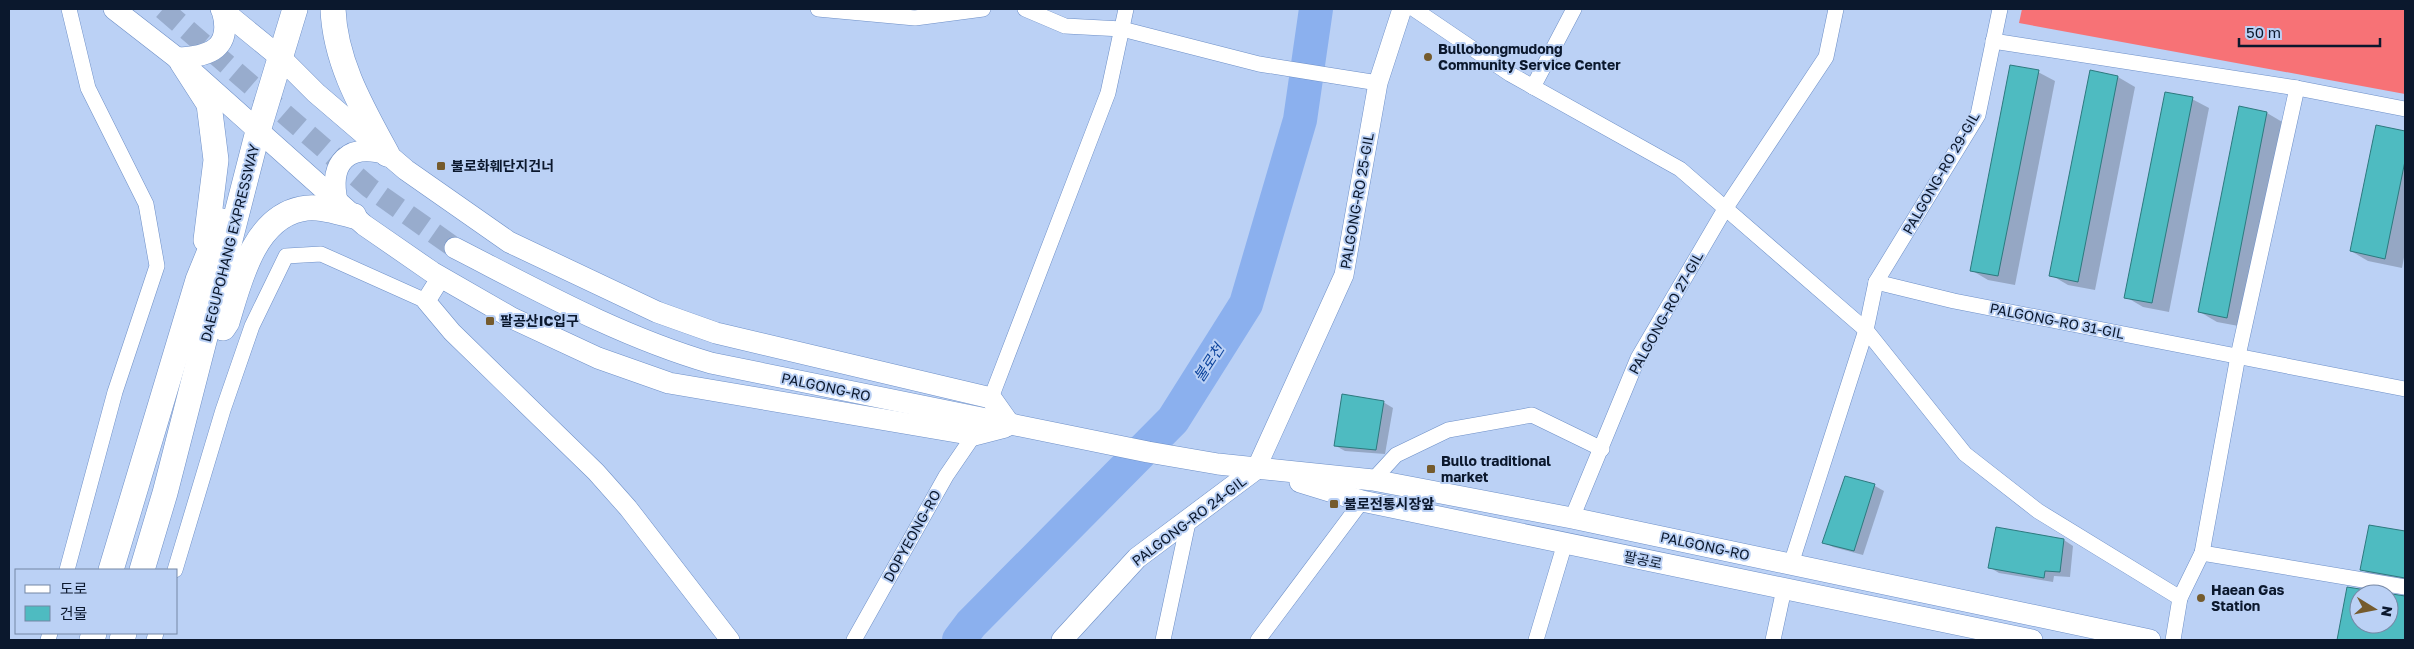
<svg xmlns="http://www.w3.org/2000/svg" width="2414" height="649" font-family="'Golos Text','Noto Sans KR',sans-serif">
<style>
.garden{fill:#f77276}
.shadow{fill:#0003}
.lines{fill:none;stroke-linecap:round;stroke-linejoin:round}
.river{stroke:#8bb0ee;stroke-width:34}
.building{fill:#4ebbc1;stroke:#2d797e;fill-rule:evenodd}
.secondary-tunnel{stroke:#98accd;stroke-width:21;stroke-dasharray:21 11;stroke-linecap:butt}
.minor-casing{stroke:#6d8fc7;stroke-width:16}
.tertiary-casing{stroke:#6d8fc7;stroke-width:20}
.secondary-casing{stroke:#6d8fc7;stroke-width:22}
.trunk-casing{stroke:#6d8fc7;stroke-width:26}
.minor{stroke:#fff;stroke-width:15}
.tertiary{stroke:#fff;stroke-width:19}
.secondary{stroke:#fff;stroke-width:21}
.trunk{stroke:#fff;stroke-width:25}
.poi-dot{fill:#755b2d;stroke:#bbd1f5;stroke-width:2}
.labels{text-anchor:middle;stroke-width:4;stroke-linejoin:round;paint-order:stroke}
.poi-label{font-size:14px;font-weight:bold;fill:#0b182d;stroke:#bbd1f5;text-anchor:start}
.street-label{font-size:14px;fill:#0b182d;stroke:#bbd1f5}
.water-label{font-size:15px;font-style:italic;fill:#0c449d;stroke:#bbd1f5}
</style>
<rect width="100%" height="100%" fill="#bbd1f5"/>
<polygon class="garden" points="2022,9 2405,9 2405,94 2019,23"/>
<g class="shadow">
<polygon points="2038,72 2055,81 2015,285 1988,280 1971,270"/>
<polygon points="2118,77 2135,87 2095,290 2068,285 2051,275"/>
<polygon points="2192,99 2209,108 2169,312 2143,307 2126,297"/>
<polygon points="2240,108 2267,113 2284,123 2244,327 2217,322 2200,312"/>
<polygon points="2377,127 2405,133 2405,252 2402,268 2368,261 2351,251"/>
<polygon points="1383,402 1393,408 1385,454 1345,451 1336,446"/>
<polygon points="1846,477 1875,486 1884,491 1863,555 1833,547 1824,542"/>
<polygon points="2370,526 2405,532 2405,581 2372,576 2362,569"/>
<polygon points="1997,529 2064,540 2073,546 2070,577 2054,576 2053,582 1999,573 1989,567"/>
<polygon points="2348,589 2380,594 2359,594 2359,624 2389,624 2389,595 2405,597 2405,640 2338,640"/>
</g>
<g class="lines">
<polyline class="river" points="959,640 971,624 1173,420 1246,304 1300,120 1316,9"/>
</g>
<g class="building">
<polygon points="2010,65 2039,70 1998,276 1970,271"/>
<polygon points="2090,70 2118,76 2078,282 2049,276"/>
<polygon points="2165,92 2193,97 2152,303 2124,298"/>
<polygon points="2239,106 2267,112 2227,318 2198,312"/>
<polygon points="2376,125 2405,131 2405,161 2385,259 2350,251"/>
<polygon points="1342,394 1384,401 1376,450 1334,446"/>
<polygon points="1845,476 1875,484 1854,551 1822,543"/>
<polygon points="2369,525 2405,531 2405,578 2360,570"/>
<polygon points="1996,527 2064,539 2060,572 2045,571 2044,578 1988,568"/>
<path d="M2347,587L2405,596V640H2337ZM2359,594H2389V624H2359Z"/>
</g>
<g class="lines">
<polyline class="secondary-tunnel" points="163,9 370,188 455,248"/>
<defs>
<g id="minor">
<polyline points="818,9 915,18 983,9"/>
<polyline points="1025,9 1065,26 1122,29 1259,64 1378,83"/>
<polyline points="1414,9 1510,74 1680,169 1866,330 1965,454 2038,511 2180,598 2173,640"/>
<polyline points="1993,41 2297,88 2405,109"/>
<polyline points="1533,87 1574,9"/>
<polyline points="1876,282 1954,301 2405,389"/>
<polyline points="991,398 1108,93 1126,9"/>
<polyline points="1373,480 1396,455 1448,430 1532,415 1602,449"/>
<polyline points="1572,518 1638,358 1725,209 1826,57 1836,9"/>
<polyline points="2202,553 2405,587"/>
<polyline points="1791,564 1866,330 1876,282 1978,115 2000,9"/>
<polyline points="67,570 115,392 157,266 146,204 88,88 69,9"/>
<polyline points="175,570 223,410 252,326 286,256 321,254 426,301"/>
<polyline points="2180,598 2202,553 2238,356 2297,88"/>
<polyline points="48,640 50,633"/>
<polyline points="154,640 156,633"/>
<polyline points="854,640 946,476 974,435"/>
<polyline points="1163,640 1189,518"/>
<polyline points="1258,640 1362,501"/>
<polyline points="1536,640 1565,543"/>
<polyline points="1773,640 1784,589"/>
</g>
<g id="tertiary">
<polyline points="441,277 426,301 452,332 596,472 628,508 730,640"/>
<polyline points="1256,469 1344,275 1378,83 1402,9"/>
</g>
<g id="secondary">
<polyline points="114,9 177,58 364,225 432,272 512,318 598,358 669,383 974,435 1005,427"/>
<polyline points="221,9 281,58 316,93 406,170 509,242 657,312 716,333 991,398 1010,425"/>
<path d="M177,58C210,57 233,48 222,10"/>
<path d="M337,201C329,162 348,143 387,154"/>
<path d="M455,248C539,291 619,336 711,363L1148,452L1218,464L1373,480L1572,518L2150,640"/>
<polyline points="1300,482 1362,501 2032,640"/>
<polyline points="1062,640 1137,558 1256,469"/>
</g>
<g id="trunk">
<path d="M333,9C335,62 362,108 387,154"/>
<polyline points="182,62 209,104 216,160 206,240"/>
<path d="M223,328L227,322C239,283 253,219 301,209C318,205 337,212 354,216"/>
<polyline points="111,570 198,280 222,221"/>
<polyline points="142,570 165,493 258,131 295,9"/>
<polyline points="92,640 94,633"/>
<polyline points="122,640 124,633"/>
</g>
</defs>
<use href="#minor" class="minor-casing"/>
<use href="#tertiary" class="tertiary-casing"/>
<use href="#secondary" class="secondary-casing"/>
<use href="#trunk" class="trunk-casing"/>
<use href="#minor" class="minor"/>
<use href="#tertiary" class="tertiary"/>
<use href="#secondary" class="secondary"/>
<use href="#trunk" class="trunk"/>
</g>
<g class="poi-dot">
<circle cx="1428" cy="57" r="5"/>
<rect x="436" y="161" width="10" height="10" rx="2.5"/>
<rect x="485" y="316" width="10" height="10" rx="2.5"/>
<rect x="1426" y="464" width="10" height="10" rx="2.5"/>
<rect x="1329" y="499" width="10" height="10" rx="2.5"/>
<circle cx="2201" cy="598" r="5"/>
</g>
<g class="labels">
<g class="poi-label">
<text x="1438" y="54">Bullobongmudong<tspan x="1438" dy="16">Community Service Center</tspan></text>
<text x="451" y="171">불로화훼단지건너</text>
<text x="500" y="326">팔공산IC입구</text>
<text x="1441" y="466">Bullo traditional<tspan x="1441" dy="16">market</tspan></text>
<text x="1344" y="509">불로전통시장앞</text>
<text x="2211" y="595">Haean Gas<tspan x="2211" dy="16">Station</tspan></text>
</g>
<g class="street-label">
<text transform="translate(1941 173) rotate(-60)" y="5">PALGONG-RO 29-GIL</text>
<text transform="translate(1357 201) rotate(-80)" y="5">PALGONG-RO 25-GIL</text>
<text transform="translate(230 243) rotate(-76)" y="5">DAEGUPOHANG EXPRESSWAY</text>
<text transform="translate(1666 313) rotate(-61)" y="5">PALGONG-RO 27-GIL</text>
<text transform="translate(2057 321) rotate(11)" y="5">PALGONG-RO 31-GIL</text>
<text transform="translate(826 387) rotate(12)" y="5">PALGONG-RO</text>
<text transform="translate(1189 521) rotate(-37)" y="5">PALGONG-RO 24-GIL</text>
<text transform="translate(912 536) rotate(-61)" y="5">DOPYEONG-RO</text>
<text transform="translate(1705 546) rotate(12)" y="5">PALGONG-RO</text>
<text transform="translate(1643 560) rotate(12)" y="5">팔공로</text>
</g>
<g class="water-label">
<text transform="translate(1209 363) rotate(-57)" y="5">불로천</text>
</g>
</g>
<rect width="2414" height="649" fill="none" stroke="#0b182d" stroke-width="20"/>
<rect x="15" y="569" width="162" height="65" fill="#bbd1f5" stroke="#7587a5"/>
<rect x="25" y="585" width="25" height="8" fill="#ffffff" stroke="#7587a5"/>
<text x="60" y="594" font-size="15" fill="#0b182d">도로</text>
<rect x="25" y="606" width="25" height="15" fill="#4ebbc1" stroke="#7587a5"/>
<text x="60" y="619" font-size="15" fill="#0b182d">건물</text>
<g transform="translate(2374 609) rotate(100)"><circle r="24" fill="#bbd1f5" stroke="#7587a5"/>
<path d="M0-4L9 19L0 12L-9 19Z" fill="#755b2d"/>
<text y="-8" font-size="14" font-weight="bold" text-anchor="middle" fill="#0b182d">N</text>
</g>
<path d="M2239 38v8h141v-8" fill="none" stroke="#0b182d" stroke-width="2.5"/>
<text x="2246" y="38" font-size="15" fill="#0b182d" stroke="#bbd1f5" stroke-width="4" paint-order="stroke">50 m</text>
</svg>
